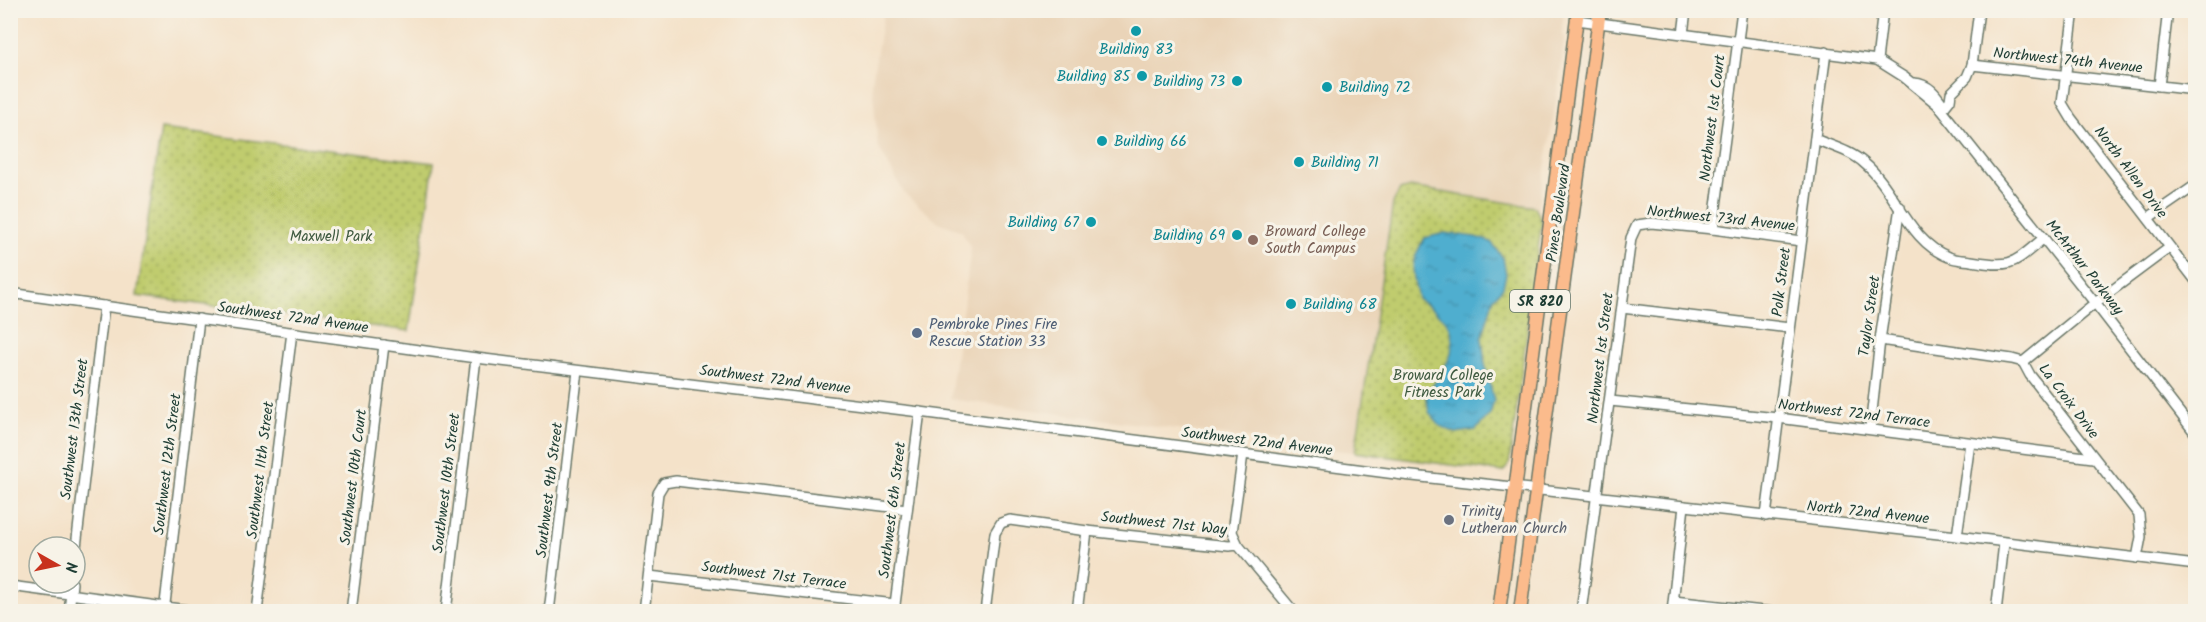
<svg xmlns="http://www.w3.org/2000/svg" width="2206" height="622" font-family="Kalam,sans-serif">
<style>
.built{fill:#ead4b8}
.park{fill:url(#park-dots);stroke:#708451;stroke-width:1.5}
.water{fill:url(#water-ripples);stroke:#387682;stroke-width:1.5}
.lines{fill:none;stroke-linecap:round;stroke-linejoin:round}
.minor-casing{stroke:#6a7768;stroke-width:12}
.highway-casing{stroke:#6a7768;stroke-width:15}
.minor{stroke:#fff;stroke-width:9}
.highway{stroke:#fbbb8c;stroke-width:12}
.culture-dot{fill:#0f9aa8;stroke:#f7f3e8;stroke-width:2}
.education-dot{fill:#8d6e63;stroke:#f7f3e8;stroke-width:2}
.service-dot{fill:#5c6f8a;stroke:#f7f3e8;stroke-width:2}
.worship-dot{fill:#6b7280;stroke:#f7f3e8;stroke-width:2}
.labels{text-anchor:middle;stroke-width:6;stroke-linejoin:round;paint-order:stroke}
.shield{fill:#f7f3e8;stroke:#60746a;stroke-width:1.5}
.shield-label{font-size:14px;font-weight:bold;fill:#1f3d34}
.culture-label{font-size:15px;fill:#0d838f;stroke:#f7f3e8;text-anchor:end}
.street-label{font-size:15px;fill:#1f3d34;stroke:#f7f3e8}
.education-label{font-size:15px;fill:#785e54;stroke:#f7f3e8;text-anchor:start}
.park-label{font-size:15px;fill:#3f5a40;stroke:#f7f3e8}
.service-label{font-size:15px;fill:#4e5e75;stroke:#f7f3e8;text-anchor:start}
.worship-label{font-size:15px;fill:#5b616d;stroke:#f7f3e8;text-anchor:start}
</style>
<defs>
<pattern id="park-dots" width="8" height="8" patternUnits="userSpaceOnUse" patternTransform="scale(1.5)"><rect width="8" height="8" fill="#c0cc6e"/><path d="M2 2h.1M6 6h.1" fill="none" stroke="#9ba75b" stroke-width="1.8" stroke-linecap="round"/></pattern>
<pattern id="water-ripples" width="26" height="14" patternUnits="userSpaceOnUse" patternTransform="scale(1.5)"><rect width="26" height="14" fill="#50aecf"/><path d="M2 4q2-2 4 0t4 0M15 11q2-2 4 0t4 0" fill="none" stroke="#428fa9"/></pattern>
</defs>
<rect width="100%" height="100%" fill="#f7f3e8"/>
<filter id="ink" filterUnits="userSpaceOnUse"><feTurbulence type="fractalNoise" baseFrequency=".0167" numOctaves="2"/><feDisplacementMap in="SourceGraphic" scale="12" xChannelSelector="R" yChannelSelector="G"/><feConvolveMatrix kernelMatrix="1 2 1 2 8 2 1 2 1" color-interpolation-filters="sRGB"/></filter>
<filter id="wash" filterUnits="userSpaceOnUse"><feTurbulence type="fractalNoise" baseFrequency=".008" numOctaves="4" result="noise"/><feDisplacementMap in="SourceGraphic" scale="24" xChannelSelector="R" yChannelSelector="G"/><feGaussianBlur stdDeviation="1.35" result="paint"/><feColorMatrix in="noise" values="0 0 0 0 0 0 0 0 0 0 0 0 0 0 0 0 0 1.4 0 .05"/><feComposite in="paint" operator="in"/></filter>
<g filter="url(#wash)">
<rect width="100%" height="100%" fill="#f4e2c9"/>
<polygon class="built" points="884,11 1564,11 1562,26 1564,39 1560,76 1541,194 1537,209 1541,215 1542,223 1509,466 1503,472 950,399 971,249 962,231 938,222 904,193 878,146 872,82"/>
<g class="park">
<polygon points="161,129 434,163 409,331 137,296"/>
<polygon points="1410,187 1535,207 1542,221 1509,465 1503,472 1355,452 1393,203 1400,190"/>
</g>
<path class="water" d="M1445,233L1475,237L1491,242L1503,258L1506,274L1503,287L1494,297L1482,338L1485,364L1494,401L1490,414L1476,430L1456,433L1440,426L1429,412L1426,395C1443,372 1468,341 1441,316C1434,310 1426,304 1418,299C1412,270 1409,263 1425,238Z"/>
</g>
<g filter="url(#ink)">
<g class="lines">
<defs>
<g id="minor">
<polyline points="2074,10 2062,103 2071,118 2196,281"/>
<polyline points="1577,20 1877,60 1904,77 1937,104 2095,303 2196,434"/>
<polyline points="1683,34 1686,10"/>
<polyline points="1877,60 1883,10"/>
<polyline points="1972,65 1979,10"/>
<path d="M1914,83C1929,84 1936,94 1944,106"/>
<polyline points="2159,86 2168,10"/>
<polyline points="1942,110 1950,100 1951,93 1967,77 1972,65 2196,90"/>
<path d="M1815,139C1831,146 1851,151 1864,163C1896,189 1908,242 1949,257C1955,260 1964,260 1971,261C2014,268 2012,264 2044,238"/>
<polyline points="2148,218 2196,185"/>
<polyline points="1713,229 1742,10"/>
<polyline points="10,293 476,358 920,412 1403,475 1957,536 2196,565"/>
<polyline points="1622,308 1790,328"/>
<polyline points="1880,340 2012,359 2023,362"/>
<polyline points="2023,362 2030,375 2139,515 2141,537 2137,558"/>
<polyline points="2023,362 2095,303 2169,248"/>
<polyline points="1610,401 1778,418 2093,458"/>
<polyline points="1870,429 1880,340 1900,207"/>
<polyline points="1766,516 1826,52"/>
<polyline points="1957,536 1970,443"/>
<polyline points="1238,545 1232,532 1243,454"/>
<polyline points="75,556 104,306"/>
<polyline points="649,576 895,604"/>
<polyline points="10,586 202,612"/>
<polyline points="1674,601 1772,612"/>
<polyline points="69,612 72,583"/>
<polyline points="164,612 199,319"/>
<polyline points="257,612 292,332"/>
<polyline points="351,612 384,345"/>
<polyline points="446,612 476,358"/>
<polyline points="549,612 578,371"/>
<polyline points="644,612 658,493 664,483 676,481 907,509"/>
<polyline points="894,612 920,412"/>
<polyline points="985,612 995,533 1001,523 1010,520 1087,531 1229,546 1238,545 1294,612"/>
<polyline points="1077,612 1087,531"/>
<polyline points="1581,612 1631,238 1637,225 1651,223 1713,229 1801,241"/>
<polyline points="1672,612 1684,506"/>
<polyline points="1996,612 2004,543"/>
</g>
<g id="highway">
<polyline points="1499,612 1578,10"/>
<polyline points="1520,612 1600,10"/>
</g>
</defs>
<use href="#minor" class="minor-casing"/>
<use href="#highway" class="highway-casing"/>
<use href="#minor" class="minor"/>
<use href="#highway" class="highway"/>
</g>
</g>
<g class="culture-dot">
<circle cx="1136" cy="31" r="6"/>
<circle cx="1142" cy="76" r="6"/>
<circle cx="1237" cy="81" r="6"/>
<circle cx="1327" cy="87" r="6"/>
<circle cx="1102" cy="141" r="6"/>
<circle cx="1299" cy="162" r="6"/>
<circle cx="1091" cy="222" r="6"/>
<circle cx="1237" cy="235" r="6"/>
<circle cx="1291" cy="304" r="6"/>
</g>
<circle class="education-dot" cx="1253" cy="240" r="6"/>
<circle class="service-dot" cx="917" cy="333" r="6"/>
<circle class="worship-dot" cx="1449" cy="520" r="6"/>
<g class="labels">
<rect class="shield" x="1510" y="290" width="60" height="22" rx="4.5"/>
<g class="shield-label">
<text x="1540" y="306">SR 820</text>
</g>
<g class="culture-label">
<text x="1136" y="54" text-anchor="middle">Building 83</text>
<text x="1130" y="81">Building 85</text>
<text x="1225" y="86">Building 73</text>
<text x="1339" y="92" text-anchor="start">Building 72</text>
<text x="1114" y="146" text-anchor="start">Building 66</text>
<text x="1311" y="167" text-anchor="start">Building 71</text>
<text x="1079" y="227">Building 67</text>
<text x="1225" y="240">Building 69</text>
<text x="1303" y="309" text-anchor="start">Building 68</text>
</g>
<g class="street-label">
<text transform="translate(2068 60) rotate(6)" y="5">Northwest 74th Avenue</text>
<text transform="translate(1712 118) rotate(-83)" y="5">Northwest 1st Court</text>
<text transform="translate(2131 172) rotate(53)" y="5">North Allen Drive</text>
<text transform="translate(1558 213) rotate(-82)" y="5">Pines Boulevard</text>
<text transform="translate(1721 218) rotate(6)" y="5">Northwest 73rd Avenue</text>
<text transform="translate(2085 267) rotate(52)" y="5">McArthur Parkway</text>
<text transform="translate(1781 282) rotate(-83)" y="5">Polk Street</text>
<text transform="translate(1869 316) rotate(-82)" y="5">Taylor Street</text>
<text transform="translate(293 317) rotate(8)" y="5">Southwest 72nd Avenue</text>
<text transform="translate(1600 358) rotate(-83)" y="5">Northwest 1st Street</text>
<text transform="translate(775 379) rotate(7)" y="5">Southwest 72nd Avenue</text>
<text transform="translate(2069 401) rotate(53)" y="5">La Croix Drive</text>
<text transform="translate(1854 413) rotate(7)" y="5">Northwest 72nd Terrace</text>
<text transform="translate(74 429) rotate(-83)" y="5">Southwest 13th Street</text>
<text transform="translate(1257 441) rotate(7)" y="5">Southwest 72nd Avenue</text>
<text transform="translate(167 464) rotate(-83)" y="5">Southwest 12th Street</text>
<text transform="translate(260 470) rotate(-83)" y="5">Southwest 11th Street</text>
<text transform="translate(353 477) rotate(-83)" y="5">Southwest 10th Court</text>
<text transform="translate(446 483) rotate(-83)" y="5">Southwest 10th Street</text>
<text transform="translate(549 490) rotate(-83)" y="5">Southwest 9th Street</text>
<text transform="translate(892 510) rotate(-83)" y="5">Southwest 6th Street</text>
<text transform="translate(1868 512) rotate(6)" y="5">North 72nd Avenue</text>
<text transform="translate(1164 523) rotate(6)" y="5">Southwest 71st Way</text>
<text transform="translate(774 575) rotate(7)" y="5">Southwest 71st Terrace</text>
</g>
<g class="education-label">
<text x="1265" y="236">Broward College<tspan x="1265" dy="17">South Campus</tspan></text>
</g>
<g class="park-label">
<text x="331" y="241">Maxwell Park</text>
<text x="1443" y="380">Broward College<tspan x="1443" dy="17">Fitness Park</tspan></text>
</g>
<g class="service-label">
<text x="929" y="329">Pembroke Pines Fire<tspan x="929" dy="17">Rescue Station 33</tspan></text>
</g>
<g class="worship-label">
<text x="1461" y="516">Trinity<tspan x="1461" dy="17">Lutheran Church</tspan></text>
</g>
</g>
<rect width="2206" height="622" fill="none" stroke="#f7f3e8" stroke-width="36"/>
<g transform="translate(57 565) rotate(99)"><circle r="28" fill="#f7f3e8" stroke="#a1aaa0" stroke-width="1.5"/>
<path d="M0-4.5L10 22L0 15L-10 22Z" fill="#c8321e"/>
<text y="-9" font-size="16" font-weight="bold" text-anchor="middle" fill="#1f3d34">N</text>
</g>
</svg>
